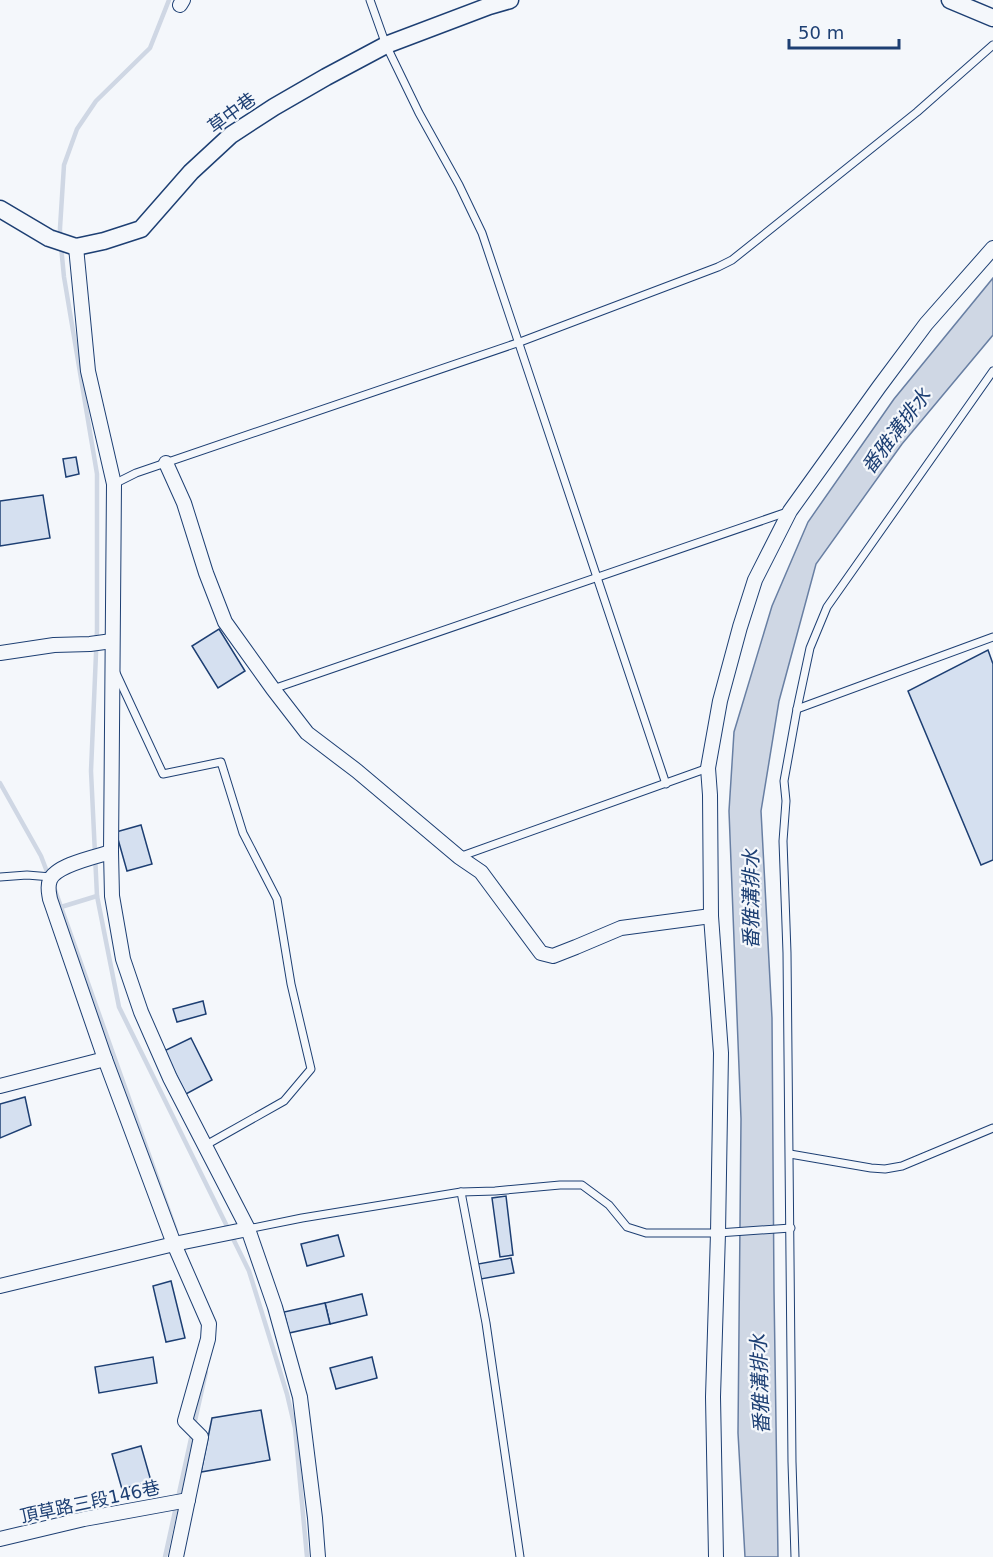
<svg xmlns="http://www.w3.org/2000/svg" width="993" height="1557" font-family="'DejaVu Sans','Noto Sans TC',sans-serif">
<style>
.water{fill:#cfd7e4;stroke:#687fa3;stroke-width:1.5}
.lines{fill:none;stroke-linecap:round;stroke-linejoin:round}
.stream{stroke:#cfd7e4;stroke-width:4.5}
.building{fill:#d5e0f0;stroke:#1d3f73;stroke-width:1.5}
.service-casing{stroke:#1d3f73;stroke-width:9}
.minor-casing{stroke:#1d3f73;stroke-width:16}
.tertiary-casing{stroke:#1d3f73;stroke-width:19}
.service{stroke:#f4f7fb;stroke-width:7}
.minor{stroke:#f4f7fb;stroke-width:14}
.tertiary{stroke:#f4f7fb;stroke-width:16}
.labels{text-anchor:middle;stroke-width:4.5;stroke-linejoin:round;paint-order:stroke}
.street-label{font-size:18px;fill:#1d3f73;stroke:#f4f7fb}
.water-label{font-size:20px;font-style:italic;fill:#1d3f73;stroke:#f4f7fb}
</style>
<rect width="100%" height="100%" fill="#f4f7fb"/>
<polygon class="water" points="993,278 993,335 902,444 816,564 779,701 761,811 772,1018 774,1291 778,1557 745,1557 738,1433 741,1119 729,811 734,732 772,606 808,522 894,399"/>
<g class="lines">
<g class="stream">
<polyline points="60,238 60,228 64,165 77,129 96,101 150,48 169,0"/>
<polyline points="61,246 64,277 97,474 97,630 91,771 97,896 119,1007 249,1271 287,1394 295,1428 307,1557"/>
<polyline points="0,783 41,856 49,877"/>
<polyline points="54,887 61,907"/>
<polyline points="97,896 61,907 176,1231"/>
<polyline points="194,1425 206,1372"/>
<polyline points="165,1557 192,1434"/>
</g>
</g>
<g class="building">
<polygon points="76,457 79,474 66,477 63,459"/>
<polygon points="43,495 50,538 0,546 0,501"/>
<polygon points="219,629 245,671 218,688 192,646"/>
<polygon points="988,650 993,664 993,860 981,865 908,691"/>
<polygon points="141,825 152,864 127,871 116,832"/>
<polygon points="203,1001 206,1014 177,1022 173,1009"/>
<polygon points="191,1038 212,1080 186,1094 164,1051"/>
<polygon points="25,1097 31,1125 0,1138 0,1104"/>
<polygon points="506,1196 513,1255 500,1257 492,1198"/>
<polygon points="338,1235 344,1256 307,1266 301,1244"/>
<polygon points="511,1258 514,1273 481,1279 478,1264"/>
<polygon points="171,1281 185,1338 166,1342 153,1286"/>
<polygon points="362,1294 367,1315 330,1324 325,1303"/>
<polygon points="325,1303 330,1324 289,1333 284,1312"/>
<polygon points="153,1357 157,1383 99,1393 95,1367"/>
<polygon points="372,1357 377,1378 336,1389 330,1368"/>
<polygon points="261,1410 270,1460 201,1472 212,1418"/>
<polygon points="141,1446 151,1481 122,1489 112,1454"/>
</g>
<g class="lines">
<defs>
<g id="service">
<polyline points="370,0 386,45 419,113 459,185 482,233 666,784"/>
<polyline points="114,484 136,473 520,342 718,267 732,260 917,112 993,45"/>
<polyline points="116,673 163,774 221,762 243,833 277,899 291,984 311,1069 284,1101 206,1145"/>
<polyline points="273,689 787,512"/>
<polyline points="797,709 993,637"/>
<polyline points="459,857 708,768"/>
<polyline points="0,877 27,875 51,877"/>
<polyline points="790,1154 871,1168 885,1169 902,1166 993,1128"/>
<polyline points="461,1192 486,1323 520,1557"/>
<polyline points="248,1229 302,1218 461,1192 495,1191 560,1185 582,1185 609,1205 627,1227 646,1233 718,1233 791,1228"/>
<polyline points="795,1557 792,1462 787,953 783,841 786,801 784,781 797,709 810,648 827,607 993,371"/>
</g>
<g id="minor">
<polyline points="180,5 183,0"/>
<path d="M76,247L88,371L114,484L111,852C95,857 56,865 50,880C47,887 49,892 50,899L105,1059L174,1244L209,1324L208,1339L185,1421L201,1437L176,1557"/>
<polyline points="166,463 184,503 206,573 225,622 273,689 307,733 357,771 459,857 481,872 541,953 553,956 576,947 621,928 711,916"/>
<polyline points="0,653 54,645 90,644 112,641"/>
<polyline points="111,852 112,896 123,959 141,1012 170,1078 248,1229 275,1307 300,1397 315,1518 318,1557"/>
<polyline points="0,1086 105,1059"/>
<polyline points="0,1286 174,1244 248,1229"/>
<polyline points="0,1539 84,1519 188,1500"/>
<polyline points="716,1557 713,1397 718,1233 721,1053 711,916 710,795 708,768 720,701 740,627 755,580 790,511 879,387 926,324 993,248"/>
</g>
<g id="tertiary">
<polyline points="950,0 993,18"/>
<polyline points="0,209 49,238 76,247 104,241 141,229 191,172 231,135 274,107 326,77 386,45 489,6 510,0"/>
</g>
</defs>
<use href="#service" class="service-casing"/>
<use href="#minor" class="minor-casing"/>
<use href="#tertiary" class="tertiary-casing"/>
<use href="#service" class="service"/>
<use href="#minor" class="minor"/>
<use href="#tertiary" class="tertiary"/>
</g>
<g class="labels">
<g class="street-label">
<text transform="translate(232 113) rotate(-36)" y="6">草中巷</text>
<text transform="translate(90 1502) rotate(-12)" y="6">頂草路三段146巷</text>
</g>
<g class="water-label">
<text transform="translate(896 431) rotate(-53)" y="7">番雅溝排水</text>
<text transform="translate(751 899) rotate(-90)" y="7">番雅溝排水</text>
<text transform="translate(760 1384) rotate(-92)" y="7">番雅溝排水</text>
</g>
</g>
<path d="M789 39v9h110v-9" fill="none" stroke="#1d3f73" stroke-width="3"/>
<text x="798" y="39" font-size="18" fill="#1d3f73" stroke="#f4f7fb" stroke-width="4.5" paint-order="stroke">50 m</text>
</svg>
